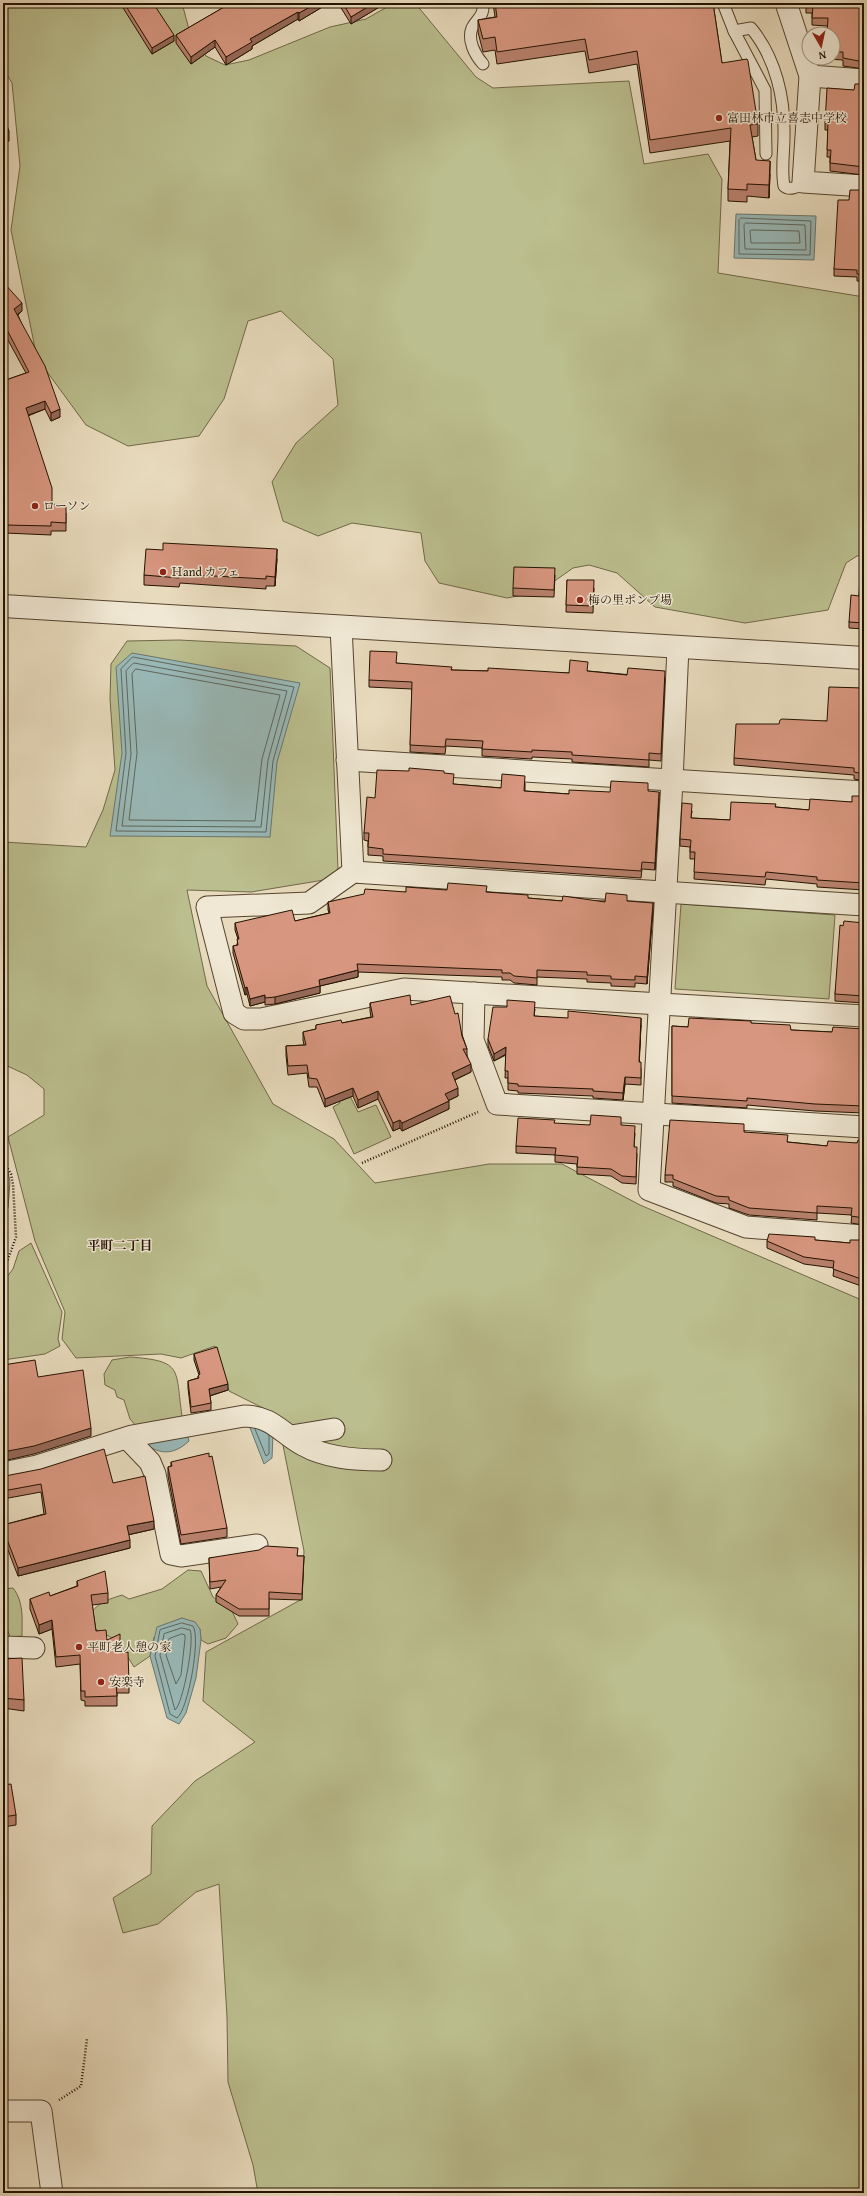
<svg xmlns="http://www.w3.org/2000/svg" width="867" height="2196" font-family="'Gentium Book Plus','Noto Serif JP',serif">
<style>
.green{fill:#bbbe8e;stroke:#706847}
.water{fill:#99b9b8;stroke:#6a766e}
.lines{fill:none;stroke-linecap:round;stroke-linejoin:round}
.shore{stroke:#5e665c;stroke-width:1}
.service-casing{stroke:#55442f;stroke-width:13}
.minor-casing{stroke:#55442f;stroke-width:23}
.tertiary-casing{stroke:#55442f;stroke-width:24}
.path{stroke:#241200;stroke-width:2.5;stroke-dasharray:1 2;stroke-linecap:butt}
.service{stroke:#f0e8d4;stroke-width:11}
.minor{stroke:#f0e8d4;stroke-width:21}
.tertiary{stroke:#f0e8d4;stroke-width:22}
.wall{fill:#b9816d;stroke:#241200}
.shaded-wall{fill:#966959;stroke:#241200}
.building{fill:#d7967f;stroke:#241200}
.poi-dot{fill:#8f2418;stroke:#f0e8d4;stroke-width:1.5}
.labels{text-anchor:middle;stroke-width:3;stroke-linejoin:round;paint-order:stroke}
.poi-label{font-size:12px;fill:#241200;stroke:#f0e8d4;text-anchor:start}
.neighbourhood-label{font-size:13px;font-weight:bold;fill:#241200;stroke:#f0e8d4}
</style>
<rect width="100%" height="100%" fill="#e8dbbd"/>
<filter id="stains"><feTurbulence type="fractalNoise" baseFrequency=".005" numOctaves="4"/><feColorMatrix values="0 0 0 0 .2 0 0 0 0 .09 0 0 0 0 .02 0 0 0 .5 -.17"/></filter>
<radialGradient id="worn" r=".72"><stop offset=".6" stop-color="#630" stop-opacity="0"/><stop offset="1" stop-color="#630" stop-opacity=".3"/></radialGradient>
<g class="green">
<polygon points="3,3 182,3 191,37 206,56 225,65 249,60 330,27 366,19 394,3 415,3 476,77 493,88 629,81 644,164 708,154 722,179 718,273 864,297 864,555 857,556 846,563 828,610 745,623 655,607 617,573 589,565 573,568 539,592 507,598 439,583 425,561 421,533 352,523 318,536 283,521 272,482 296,443 338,405 333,359 281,311 248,321 224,399 199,436 128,446 86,425 37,358 11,230 20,166 12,83 3,68"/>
<polygon points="179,640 296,646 330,668 338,869 324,880 251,892 187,890 207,986 273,1104 334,1139 375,1183 489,1164 562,1164 640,1205 864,1301 864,2193 258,2193 253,2165 228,2082 227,2017 219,1884 196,1892 158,1924 123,1933 113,1898 151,1874 152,1826 195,1781 255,1742 203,1701 206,1652 302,1599 304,1551 277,1415 229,1391 215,1346 181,1358 161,1354 76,1358 62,1339 65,1312 35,1241 8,1137 44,1115 44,1089 27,1075 3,1064 3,842 86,847 103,810 115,770 110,699 111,664 127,641"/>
<polygon points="681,904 835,915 829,999 675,989"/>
<polygon points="344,1084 358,1112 376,1105 391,1137 354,1154 333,1107 340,1103 334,1088"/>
<polygon points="3,1152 10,1181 8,1208 3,1208"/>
<polygon points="31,1243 62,1312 58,1339 60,1346 45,1354 3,1360 3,1282 13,1269 19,1251"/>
<path d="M130,1357C184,1361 175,1369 182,1416L170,1423L138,1428L130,1419L124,1400L117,1397L115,1390L105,1385L104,1374L112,1360Z"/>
<path d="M188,1570L201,1571L213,1597L232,1611L238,1624L226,1638L208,1644L201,1640L200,1629L182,1618L170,1623L154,1637L150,1656L134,1667L118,1641L95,1629L85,1621C96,1604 103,1601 122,1595L129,1599L162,1589Z"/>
<path d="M13,1588C24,1602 22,1619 22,1636L10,1637L6,1626L3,1589Z"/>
</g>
<g class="water">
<polygon points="736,214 816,216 814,260 734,258"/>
<polygon points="132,653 300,683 277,762 270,837 110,836 122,753 116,667"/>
<polygon points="247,1420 273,1435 272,1458 264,1464"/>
<path d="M187,1432L189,1441C173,1456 158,1455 142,1441Z"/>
<polygon points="182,1618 195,1622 200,1629 201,1640 196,1678 186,1713 179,1724 167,1718 150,1656 157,1627"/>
</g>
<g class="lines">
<g class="shore">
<polygon points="741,218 811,221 810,255 739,254 739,220"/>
<polygon points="746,223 805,225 806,250 745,249 744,225"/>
<polygon points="752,230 799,231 800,243 751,243 750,231"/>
<polygon points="133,657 294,687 273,761 266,832 116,831 126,753 121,669"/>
<polygon points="134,663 287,691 268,760 261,827 122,826 131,754 126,671"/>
<polygon points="136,669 280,695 262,759 255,821 129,820 137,753 132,674"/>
<polyline points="255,1429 266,1456 269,1454 269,1435"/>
<path d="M182,1623L193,1626C201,1638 188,1710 177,1718L170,1714L155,1656L160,1630Z"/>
<path d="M182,1628L190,1630C195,1639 183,1704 175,1710L160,1655L164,1634Z"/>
<polygon points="182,1634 185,1635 185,1639 181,1675 176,1684 166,1655 169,1639"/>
</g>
<defs>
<g id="service">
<path d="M723,3L734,31L751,28C776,58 785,99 784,137C784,153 781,170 784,186C790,191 798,187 803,182"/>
<polyline points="734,31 765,90 766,154"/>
<path d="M483,64C475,55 467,40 472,28C478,17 484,17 483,3"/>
</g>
<g id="minor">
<polyline points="786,3 810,76 803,182 864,186"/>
<polyline points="810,76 864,80"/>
<polyline points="341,627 353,872"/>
<polyline points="678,647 672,781 649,1190 746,1227 864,1236"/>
<polyline points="347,760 864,792"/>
<polyline points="864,905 353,872 309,903 207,907 234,1013 244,1019 261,1019 404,989 864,1016"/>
<polyline points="474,993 473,1040 497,1104 864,1127"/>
<polyline points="291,1436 334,1429"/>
<polyline points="127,1438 150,1462 155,1474 171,1554 181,1556 257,1545"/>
<path d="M3,1473L37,1466L132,1436L244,1416C272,1416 281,1433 303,1445C326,1458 355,1460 381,1460"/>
<polyline points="3,1647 34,1648"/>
<polyline points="3,2111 41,2111 52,2193"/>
</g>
<polyline id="tertiary" points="3,606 864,658"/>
</defs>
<use href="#service" class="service-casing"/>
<use href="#minor" class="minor-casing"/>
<use href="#tertiary" class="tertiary-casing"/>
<g class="path">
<polyline points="3,1161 11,1174 13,1184 16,1237 7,1262 3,1269"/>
<polyline points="362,1163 478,1112"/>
<polyline points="59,2100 81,2086 87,2039"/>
</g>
<use href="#service" class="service"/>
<use href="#minor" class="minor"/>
<use href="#tertiary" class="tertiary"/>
</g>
<g class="wall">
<polygon points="120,3 153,3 174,41 152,54"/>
<polygon points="231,3 329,3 299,21 298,19 252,46 252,49 226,65 215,47 191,64 176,43 176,35"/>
<polygon points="338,3 386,3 351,24"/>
<polygon points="493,3 713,3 722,63 758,124 758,136 752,137 756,160 770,174 769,198 747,196 747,202 728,201 728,189 730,141 650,153 637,64 589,73 585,51 497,64 495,50 483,52 478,32 478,20 495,17"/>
<polygon points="806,3 864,3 864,69 843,66 843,60 826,59 826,58 833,58 833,34 827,26 812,25 812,13 806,13"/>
<polygon points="864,84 864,175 830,171 830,157 827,157 828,130 825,130 825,123 854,90"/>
<polygon points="864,190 864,282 857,281 857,277 834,276 834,269 849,200"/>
<polygon points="3,282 22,311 18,315 60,417 51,421 45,409 28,416 52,504 66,513 66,531 51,531 51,535 5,533 7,471 3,471 3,381 26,373 3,331"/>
<polygon points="277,559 275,586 266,586 266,589 180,583 179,587 144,585 144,575"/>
<polygon points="864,562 864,629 849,628 849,622 859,596"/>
<polygon points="555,575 554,597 513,596 513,588"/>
<polygon points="567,580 594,588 593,613 566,612"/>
<polygon points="396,663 452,670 569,673 588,671 665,678 661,761 649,760 649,767 572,762 572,759 532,757 532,759 482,756 482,748 446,746 445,754 410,752 412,689 369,687 369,680"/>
<polygon points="864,688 864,781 854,779 854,775 734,765 734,758 779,724 827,721"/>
<polygon points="444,773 453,784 501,788 525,783 525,791 569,794 648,791 659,799 655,870 642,869 641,878 383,861 383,856 368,855 368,841 364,840 364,833 375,798"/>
<polygon points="864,796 864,890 817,887 817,884 766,879 765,885 694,879 695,859 690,859 690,847 680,846 680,839 692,811 691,818 730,820 776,807 809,810 852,802"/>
<polygon points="447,890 487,892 528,898 562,901 627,901 653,910 647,984 635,983 635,987 611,986 611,983 587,982 587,979 537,977 537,985 514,983 510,980 502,980 502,977 358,972 358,977 320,986 320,993 275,1004 265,1005 265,1002 250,1006 247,994 245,995 233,953 233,946 237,945 238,939 235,930 235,923 295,921 329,913 328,910 328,902 406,892"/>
<polygon points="864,923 864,1003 835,1001 835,994 843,926"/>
<polygon points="370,1003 411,1005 455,1014 467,1049 467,1056 471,1072 455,1080 458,1096 448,1101 449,1109 402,1131 400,1128 393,1131 378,1099 358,1108 353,1096 325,1107 317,1087 309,1087 307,1073 288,1075 286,1055 286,1046 304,1045 303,1040 303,1032 316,1029 316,1025 342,1023 371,1017 370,1011"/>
<polygon points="535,1009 534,1016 641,1025 639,1062 641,1069 641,1085 625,1084 623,1100 593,1098 593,1096 518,1093 518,1091 508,1090 508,1078 505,1078 506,1055 494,1061 488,1046 488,1039"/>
<polygon points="751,1023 791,1030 832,1032 864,1029 864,1113 815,1111 747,1105 747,1108 672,1103 672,1026 688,1027"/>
<polygon points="590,1125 621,1125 635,1133 634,1147 637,1154 636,1184 622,1183 611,1176 577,1174 577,1164 555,1162 555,1155 516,1153 516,1146"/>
<polygon points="744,1132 788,1142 827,1146 857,1143 864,1140 864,1225 851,1223 852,1215 817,1213 817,1220 749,1215 729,1208 729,1204 716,1203 673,1186 673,1182 665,1182 665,1175"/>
<polygon points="815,1240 850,1243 864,1240 864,1287 833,1276 834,1268 804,1264 767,1248 767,1241"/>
<polygon points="194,1354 228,1390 210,1396 211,1403 211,1410 191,1413 188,1388 188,1381 198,1378 198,1376 199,1375 194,1360"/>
<polygon points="171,1462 227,1528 227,1537 181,1544 168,1476 168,1467 171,1466"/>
<polygon points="3,1476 113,1483 154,1529 128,1535 130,1548 18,1576 3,1537 3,1525 44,1514 41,1492 3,1499"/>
<polygon points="298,1556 304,1556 302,1600 269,1599 269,1616 239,1616 216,1602 216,1595 221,1587 210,1589 209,1558"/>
<polygon points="77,1581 108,1593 108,1603 92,1605 96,1631 107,1640 120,1653 129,1683 129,1693 117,1693 117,1706 85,1706 85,1701 81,1700 80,1664 56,1667 52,1629 39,1634 30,1609 30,1599 50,1596 77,1586"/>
<polygon points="3,1659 24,1700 24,1711 3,1708"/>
<polygon points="3,1785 16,1815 16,1825 3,1827"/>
</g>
<g class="shaded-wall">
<polygon points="317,3 329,3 299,21 299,13"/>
<polygon points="374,3 386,3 351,24 351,17"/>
<polygon points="298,12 298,19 252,46 252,49 226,65 226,57 250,39"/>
<polygon points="174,35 174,41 152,54 152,48"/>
<polygon points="215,40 215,47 191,64 191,57"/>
<polygon points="9,131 9,141 3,143 3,134"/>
<polygon points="770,161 770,174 769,198 769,185"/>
<polygon points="5,200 5,210 3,211 3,201"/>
<polygon points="22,303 22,311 14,317 14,309"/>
<polygon points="45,401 45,409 26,416 26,408"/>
<polygon points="60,409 60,417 51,421 51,413"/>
<polygon points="277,549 277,559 275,586 275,577"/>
<polygon points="659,792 659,799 655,870 655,863"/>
<polygon points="653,903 653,910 647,984 647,977"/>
<polygon points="358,970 358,977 320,986 320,993 275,1004 275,997 319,980"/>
<polygon points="247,987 247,994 245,995 245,988"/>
<polygon points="265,995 265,1002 250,1006 250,999"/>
<polygon points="641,1018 641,1025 639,1069 639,1062"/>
<polygon points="506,1047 506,1054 494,1061 494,1054"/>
<polygon points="471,1064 471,1072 452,1081 452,1073"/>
<polygon points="625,1077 625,1084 623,1100 623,1093"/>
<polygon points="353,1088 353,1096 325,1107 325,1099"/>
<polygon points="458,1088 458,1096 445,1102 445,1094"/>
<polygon points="378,1091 378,1099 358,1108 358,1100"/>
<polygon points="449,1101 449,1109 402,1131 402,1123"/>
<polygon points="400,1120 400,1128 393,1131 393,1123"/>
<polygon points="228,1384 228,1390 209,1396 209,1389"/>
<polygon points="91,1428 91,1436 34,1454 3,1461 3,1452"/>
<polygon points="154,1521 154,1529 127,1535 127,1526"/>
<polygon points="130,1540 130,1548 18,1576 18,1568"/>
<polygon points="52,1620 52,1629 39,1634 39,1625"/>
</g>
<g class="building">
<polygon points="124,3 153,3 174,35 152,48"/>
<polygon points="231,3 317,3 299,13 298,12 250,39 252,42 226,57 215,40 191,57 176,35"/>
<polygon points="343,3 374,3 351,17"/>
<polygon points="495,3 713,3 722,63 747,59 748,61 758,124 750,125 756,160 770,161 769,185 747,184 747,190 728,189 731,128 650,140 637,51 589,60 585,39 497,52 495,37 483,39 478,20 497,17"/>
<polygon points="806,3 864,3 864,62 843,58 843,52 833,52 833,34 827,34 828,18 812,18 813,6 806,5"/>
<polygon points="855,84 864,84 864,167 830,163 831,150 827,150 828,123 825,123 827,88 854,90"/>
<polygon points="3,115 9,131 3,134"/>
<polygon points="850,190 864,190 864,275 857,274 857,270 834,269 838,200 849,200"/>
<polygon points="3,282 22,303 14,309 45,366 60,409 51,413 45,401 26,408 52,488 52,504 66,505 66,523 51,522 51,526 5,525 7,462 3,463 3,381 29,372 3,322"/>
<polygon points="163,543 277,549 275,577 266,576 266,579 180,574 179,578 144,575 146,549 163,550"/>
<polygon points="861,562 864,562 864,623 849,622 851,595 859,596"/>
<polygon points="514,567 555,568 554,590 513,588"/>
<polygon points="567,580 594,580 593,606 566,605"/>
<polygon points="370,651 397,652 396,663 452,667 451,670 488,671 488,668 569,673 570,660 588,662 587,671 627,675 628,668 665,671 661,754 649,753 649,760 572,755 572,752 532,750 532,752 482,749 483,741 446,739 445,747 410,745 412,682 369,680"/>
<polygon points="829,687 864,688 864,774 854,772 854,768 734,758 736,724 779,724 780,720 782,719 827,721"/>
<polygon points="409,768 444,771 444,773 454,774 453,784 501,788 502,774 525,776 524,791 569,794 569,790 610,792 611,781 648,783 648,791 659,792 655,863 642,862 641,871 383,854 383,849 368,847 369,833 364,833 367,797 375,798 377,770 409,771"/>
<polygon points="852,796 864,796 864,883 817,880 817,877 766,872 765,877 694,872 695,852 690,852 691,840 680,839 682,803 692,804 691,818 730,820 731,802 776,804 775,807 809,810 810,799 852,802"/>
<polygon points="448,883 487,886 486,892 528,895 528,898 562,901 563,896 605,902 606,893 627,895 627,901 653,903 647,977 635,976 635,980 611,979 611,976 587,975 587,972 537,970 537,978 514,976 510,973 502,973 502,970 357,964 358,970 319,980 320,986 275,997 265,998 265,995 250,999 247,987 245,988 233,946 238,945 237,939 239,939 235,923 292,910 295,921 330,913 328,902 364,894 365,889 406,892 406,887 447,890"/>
<polygon points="844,921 864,923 864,996 835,994 840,925 843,926"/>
<polygon points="410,995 411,1005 450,996 455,1014 458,1013 462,1036 467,1049 463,1049 471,1064 452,1073 458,1088 445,1094 449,1101 402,1123 400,1120 393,1123 378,1091 358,1100 353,1088 325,1099 317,1079 309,1078 307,1065 288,1066 286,1046 306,1045 303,1032 316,1029 316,1025 341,1020 342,1023 373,1017 370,1003"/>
<polygon points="507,1000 535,1002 534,1016 568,1018 568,1011 641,1018 639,1062 641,1062 641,1078 625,1077 623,1093 593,1091 593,1089 518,1086 518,1084 508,1083 508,1071 505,1071 506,1047 494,1054 488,1039 493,1007 507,1007"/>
<polygon points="689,1018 751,1021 751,1023 790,1025 791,1030 832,1032 833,1027 864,1029 864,1106 815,1104 747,1098 747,1101 672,1096 672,1026 688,1027"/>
<polygon points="591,1115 621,1117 621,1125 635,1126 634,1147 637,1147 636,1177 622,1176 611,1169 577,1167 578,1157 555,1155 556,1148 516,1146 518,1118 555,1120 554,1123 590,1125"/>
<polygon points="670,1120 744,1124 744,1132 788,1135 787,1142 827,1146 828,1141 857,1143 858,1140 864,1140 864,1218 851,1216 852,1208 817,1206 817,1213 749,1208 729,1200 729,1197 716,1196 673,1179 673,1175 665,1175"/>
<polygon points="769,1234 815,1237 815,1240 850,1243 850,1240 864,1240 864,1280 833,1269 834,1261 804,1257 767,1241"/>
<polygon points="217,1347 228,1384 209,1389 211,1403 191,1407 188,1381 199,1378 198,1376 200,1374 194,1354"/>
<polygon points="35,1360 38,1377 83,1370 91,1428 34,1446 3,1452 3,1365"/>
<polygon points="104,1449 113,1483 145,1476 154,1521 127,1526 130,1540 18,1568 3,1529 3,1525 46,1514 41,1484 3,1491 3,1476 5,1476 41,1469"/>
<polygon points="209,1453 209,1457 212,1456 227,1528 181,1535 168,1467 172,1466 171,1462"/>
<polygon points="266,1546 298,1548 297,1556 304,1556 302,1594 269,1592 269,1609 239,1609 216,1595 226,1580 210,1582 209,1558 259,1550"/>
<polygon points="105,1571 108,1593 91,1595 96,1631 106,1630 107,1640 120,1634 120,1653 128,1652 129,1683 116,1684 117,1696 85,1697 85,1691 81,1691 80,1655 56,1657 52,1620 39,1625 30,1599 49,1592 50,1596 78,1586 77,1581"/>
<polygon points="22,1658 24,1700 3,1698 3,1659"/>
<polygon points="11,1784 16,1815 3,1817 3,1785"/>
</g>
<g class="poi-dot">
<circle cx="719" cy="118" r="4"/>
<circle cx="35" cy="506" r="4"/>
<circle cx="163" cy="572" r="4"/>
<circle cx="580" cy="600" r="4"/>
<circle cx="79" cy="1647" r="4"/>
<circle cx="101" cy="1682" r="4"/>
</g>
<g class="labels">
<g class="poi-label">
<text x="727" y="122">富田林市立喜志中学校</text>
<text x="43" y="510">ローソン</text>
<text x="171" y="576">Ｈand カフェ</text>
<text x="588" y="604">梅の里ポンプ場</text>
<text x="87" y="1651">平町老人憩の家</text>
<text x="109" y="1686">安楽寺</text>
</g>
<g class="neighbourhood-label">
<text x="120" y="1250">平町二丁目</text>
</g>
</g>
<rect width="867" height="2196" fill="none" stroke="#e8dbbd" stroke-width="16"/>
<rect x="4" y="4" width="859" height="2188" fill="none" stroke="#241200" stroke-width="2"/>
<rect x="8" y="8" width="851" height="2180" fill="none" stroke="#241200"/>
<g transform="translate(821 46) rotate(171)"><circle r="19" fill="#f0e8d4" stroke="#9e927f"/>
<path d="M0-3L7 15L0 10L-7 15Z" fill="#8f2418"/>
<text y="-6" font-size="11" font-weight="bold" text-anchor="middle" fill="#241200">N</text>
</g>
<rect width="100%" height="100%" filter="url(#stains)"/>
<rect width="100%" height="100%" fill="url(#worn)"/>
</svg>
